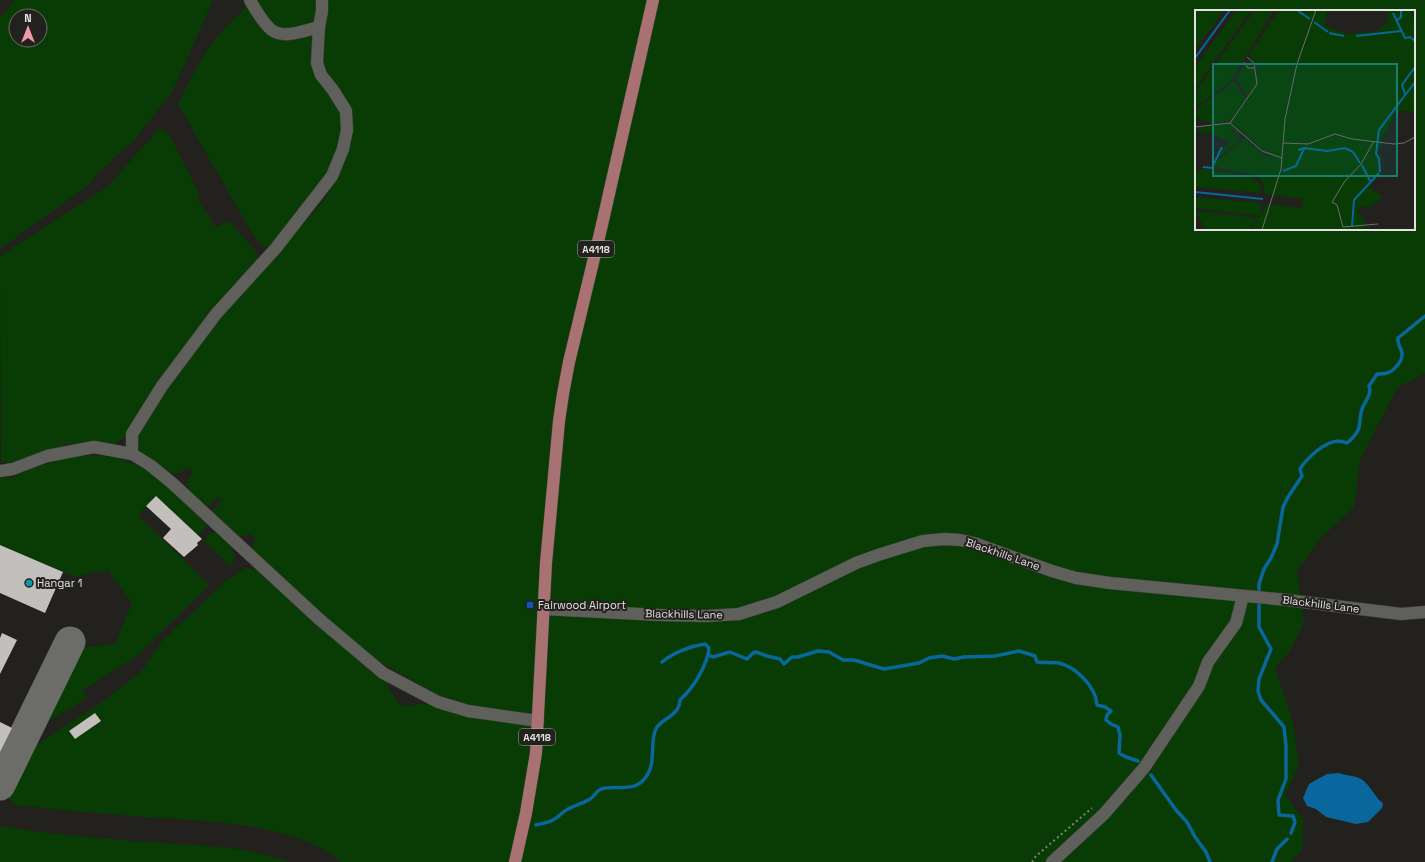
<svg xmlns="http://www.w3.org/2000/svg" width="1425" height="862" font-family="'Space Grotesk',sans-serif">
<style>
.green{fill:#083c04;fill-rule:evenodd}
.water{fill:#09679d}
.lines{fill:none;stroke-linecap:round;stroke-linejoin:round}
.stream{stroke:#09679d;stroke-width:3.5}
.taxiway{stroke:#6c6c69;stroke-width:31}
.building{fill:#c3bfbd}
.minor-casing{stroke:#3f3f3c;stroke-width:13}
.major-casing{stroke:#3f3f3c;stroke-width:13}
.path{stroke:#7f7e7c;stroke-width:2;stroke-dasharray:2 3;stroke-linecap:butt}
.minor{stroke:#5f5f5b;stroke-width:12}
.major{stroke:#a87273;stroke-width:12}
.culture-dot{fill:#0f9aa8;stroke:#22211e;stroke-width:1.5}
.transit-dot{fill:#1a4fb4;stroke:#22211e;stroke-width:1.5}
.labels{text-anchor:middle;stroke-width:4;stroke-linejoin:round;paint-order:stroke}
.shield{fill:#22211e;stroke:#a8a8a6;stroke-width:1}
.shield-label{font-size:10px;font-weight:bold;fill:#e2e2e0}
.street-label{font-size:11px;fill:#e2e2e0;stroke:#22211e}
.poi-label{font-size:11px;fill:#e2e2e0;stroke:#22211e;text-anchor:start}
.inset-river{fill:none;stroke:#09679d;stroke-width:2}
.inset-road{fill:none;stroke:#6f6e6c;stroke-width:1}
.view{fill:#1a7b74;fill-opacity:0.15;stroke:#1a7b74;stroke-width:2}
.inset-edge{fill:none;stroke:#e2e2e0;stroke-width:2}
</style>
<rect width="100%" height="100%" fill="#22211e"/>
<g class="green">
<path d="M15,0H213L173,90L136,138L98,173L90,184L0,249V18ZM16,16H40V40H16Z"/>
<polygon points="250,0 316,0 313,64 343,112 345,130 329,174 271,247 264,247 255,238 178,104 191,78 205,53 226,26 240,14"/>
<path d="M326,0H1425V373L1397,388L1360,460L1354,507L1321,538L1297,571L1304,623L1290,651L1275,668L1293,722L1299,765L1285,795L1304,821L1302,849L1291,862H341C295,820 191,821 131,816C93,813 54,809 16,805C12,801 7,798 6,793C4,780 22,757 30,747L32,748L105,700L134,677L144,668L161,642L227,580L245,568H251L257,571L312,620L386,680L390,690L399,703L403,706L420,704L469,705L437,694L377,660L262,563L253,553V544L256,538L250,534L244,536H236L213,516V510L222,500L218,497L208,506H205L188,490L187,481L193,472L188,468L179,473L169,472L164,469L140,451L138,447L137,433L206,334L325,199L345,163L353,132L327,78L321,62ZM1196,11H1414V229H1196Z"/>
<polygon points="160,128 169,134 200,195 197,199 216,227 229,221 256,251 258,262 127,436 114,444 103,442 68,444 21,461 1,463 0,256 107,187"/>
<polygon points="91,455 116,457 136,465 154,474 190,508 207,526 188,545 196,533 156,496 138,515 209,585 138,655 82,691 87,698 51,720 47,713 79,648 115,644 132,603 108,571 96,572 75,577 0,545 0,478 12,478 28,470 64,458"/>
<polygon points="210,533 217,533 233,548 234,559 230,566 204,541"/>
<path d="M0,826C50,834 101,839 151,842C197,846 246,845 289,862H0Z"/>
</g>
<path class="water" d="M1339,773C1347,776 1354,775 1361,779C1371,785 1374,797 1383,803L1382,808L1368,822L1356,824L1326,817L1316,809L1307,806L1303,798L1309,784L1327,774Z"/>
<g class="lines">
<g class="stream">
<path d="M662,662C673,653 690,646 705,644L709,648L708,655L713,657L730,652L747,659L753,653L756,652L767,656L780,659L784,664L792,657H798L818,651L829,652L843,660H854L884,669L902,666L919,663L929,658L942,656L954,659L964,657L995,656L1019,651L1035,656L1037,662C1045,663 1052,662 1059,663C1076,667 1096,687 1097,705L1105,707L1111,711L1107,715L1106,720L1111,724L1118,727L1120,735L1119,753L1126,757L1138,761"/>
<polyline points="1151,775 1176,810 1187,822 1195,837 1206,852 1210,862"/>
<path d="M536,825C543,823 550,823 556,818C560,816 563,811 568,809C575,805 584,803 590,799C595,796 596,791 601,789C616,784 634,794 646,777C657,762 649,743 656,729C661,718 679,717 680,700C693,688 703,671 708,655"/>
<path d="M1291,833L1295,822L1293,816L1279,815L1278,800L1286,779V746L1284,727L1261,700L1258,691L1259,679L1271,649L1259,627V584L1264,569L1271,558L1277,544L1283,507L1288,497L1302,476L1300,469C1307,458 1324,442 1338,441C1341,441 1344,442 1347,443C1352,439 1357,433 1359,428C1360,422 1360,415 1362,409C1365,400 1372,396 1369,386L1377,374C1381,374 1384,374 1387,373C1394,371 1403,361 1402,353C1401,347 1397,345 1398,338L1425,316"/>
<polyline points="1272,862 1277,849 1287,839"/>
</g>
<polyline class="taxiway" points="0,785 70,642"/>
</g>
<g class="building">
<polygon points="156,496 202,539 197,543 198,545 184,557 163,538 171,529 146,506"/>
<polygon points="0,545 63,572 45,613 0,593"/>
<polygon points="2,633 17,640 0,674 0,638"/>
<polygon points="95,713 101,721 75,739 69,731"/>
<polygon points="0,722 12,728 0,752"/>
</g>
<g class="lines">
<defs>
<g id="minor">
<path d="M250,0C255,9 266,28 275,32C287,38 307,30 319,27"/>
<polyline points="132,454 132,434 162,386 216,314 276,248 332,176 343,149 347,130 346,111 333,90 321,75 317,63 319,27 322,11 322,0"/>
<polyline points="0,471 13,469 47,456 94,447 132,454 150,465 172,483 319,619 383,673 438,702 468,711 538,721"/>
<polyline points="544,609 659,615 707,616 739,614 777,602 856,563 878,555 923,541 944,539 960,540 974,543 1052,571 1076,578 1110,583 1287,600 1401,614 1425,612"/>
<polyline points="1052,862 1104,814 1144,768 1199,686 1208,662 1236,623 1243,596"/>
</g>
<polyline id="major" points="515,862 526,813 536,753 546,563 559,421 563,394 569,362 601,229 653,0"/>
</defs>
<use href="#minor" class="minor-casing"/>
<use href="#major" class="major-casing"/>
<polyline class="path" points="1032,862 1036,856 1092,808"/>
<use href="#minor" class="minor"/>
<use href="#major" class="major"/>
</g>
<circle class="culture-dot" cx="29" cy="583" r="4"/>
<rect class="transit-dot" x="526" y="601" width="8" height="8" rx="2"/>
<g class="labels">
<g class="shield">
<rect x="578" y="241" width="36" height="16" rx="3"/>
<rect x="519" y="729" width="36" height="16" rx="3"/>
</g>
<g class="shield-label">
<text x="596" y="253">A4118</text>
<text x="537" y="741">A4118</text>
</g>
<g class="street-label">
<text transform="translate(1003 554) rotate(19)" y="4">Blackhills Lane</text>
<text transform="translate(1321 604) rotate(7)" y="4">Blackhills Lane</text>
<text transform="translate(684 614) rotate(1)" y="4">Blackhills Lane</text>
</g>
<g class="poi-label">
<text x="37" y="587">Hangar 1</text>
<text x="538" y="609">Fairwood Airport</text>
</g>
</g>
<g transform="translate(1195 10)">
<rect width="220" height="220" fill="#22211e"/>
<path d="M0,0H29L0,40ZM42,0H56L0,78V57ZM60,0H79L35,72L2,96L0,82ZM84,0H132L130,16L153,24L182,21L193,11V0H216L220,14V102L206,101L199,104L193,120L186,128L187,135L183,141L186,164L174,177L188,187L173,198L165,196L162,202L169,209L171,220H57L72,194L107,198L108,189L70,184L68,173L61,165L19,157L22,151L50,128L69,145L78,147L67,140L35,110L62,75L60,53L54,45ZM55,50L62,69L60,77L52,86L41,68ZM38,71L51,88L34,111L18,114L1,107L2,100L8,93L32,78ZM33,113L45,122L42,125L38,119L36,121L45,130L24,147L28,138H33L34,133L32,128L27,129L14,122L8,123L0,118ZM6,159L55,166L65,174L67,183L0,177V164ZM0,187L65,193L66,203L65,206L0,198ZM0,201L64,208L53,220H11Z" fill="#083c04"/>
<path class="inset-river" d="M103,1L115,9M198,3L210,28L215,27L220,31M201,11L206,7V0M119,12L133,22M134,23L149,26M161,26L206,21M0,48L35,0M210,84L207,75L220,57M103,140L109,138L132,141L150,138L158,142L165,153M167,155L175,171M8,157L17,158L27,137M88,161L101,156L109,139M185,162L184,148L181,144L184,120L220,72M0,182L68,189M157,216L159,190L184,163"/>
<path class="inset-road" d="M49,52L53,58H59M35,113L62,74L59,53L52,47M0,117L35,113L67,141L87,148M179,131L166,154L150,171L137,192L142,195L148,217L183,214M88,133L113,134L140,124L157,129L199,134L209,133L220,127M67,220L86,159L90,109L102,54L121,0"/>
<path class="view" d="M18,54H202V166H18Z"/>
<rect width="220" height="220" class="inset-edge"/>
</g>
<g transform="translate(28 28)"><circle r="19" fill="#22211e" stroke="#6f6e6c"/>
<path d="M0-3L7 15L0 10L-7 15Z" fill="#f39aa7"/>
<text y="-6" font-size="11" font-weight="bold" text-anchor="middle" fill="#e2e2e0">N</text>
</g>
</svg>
